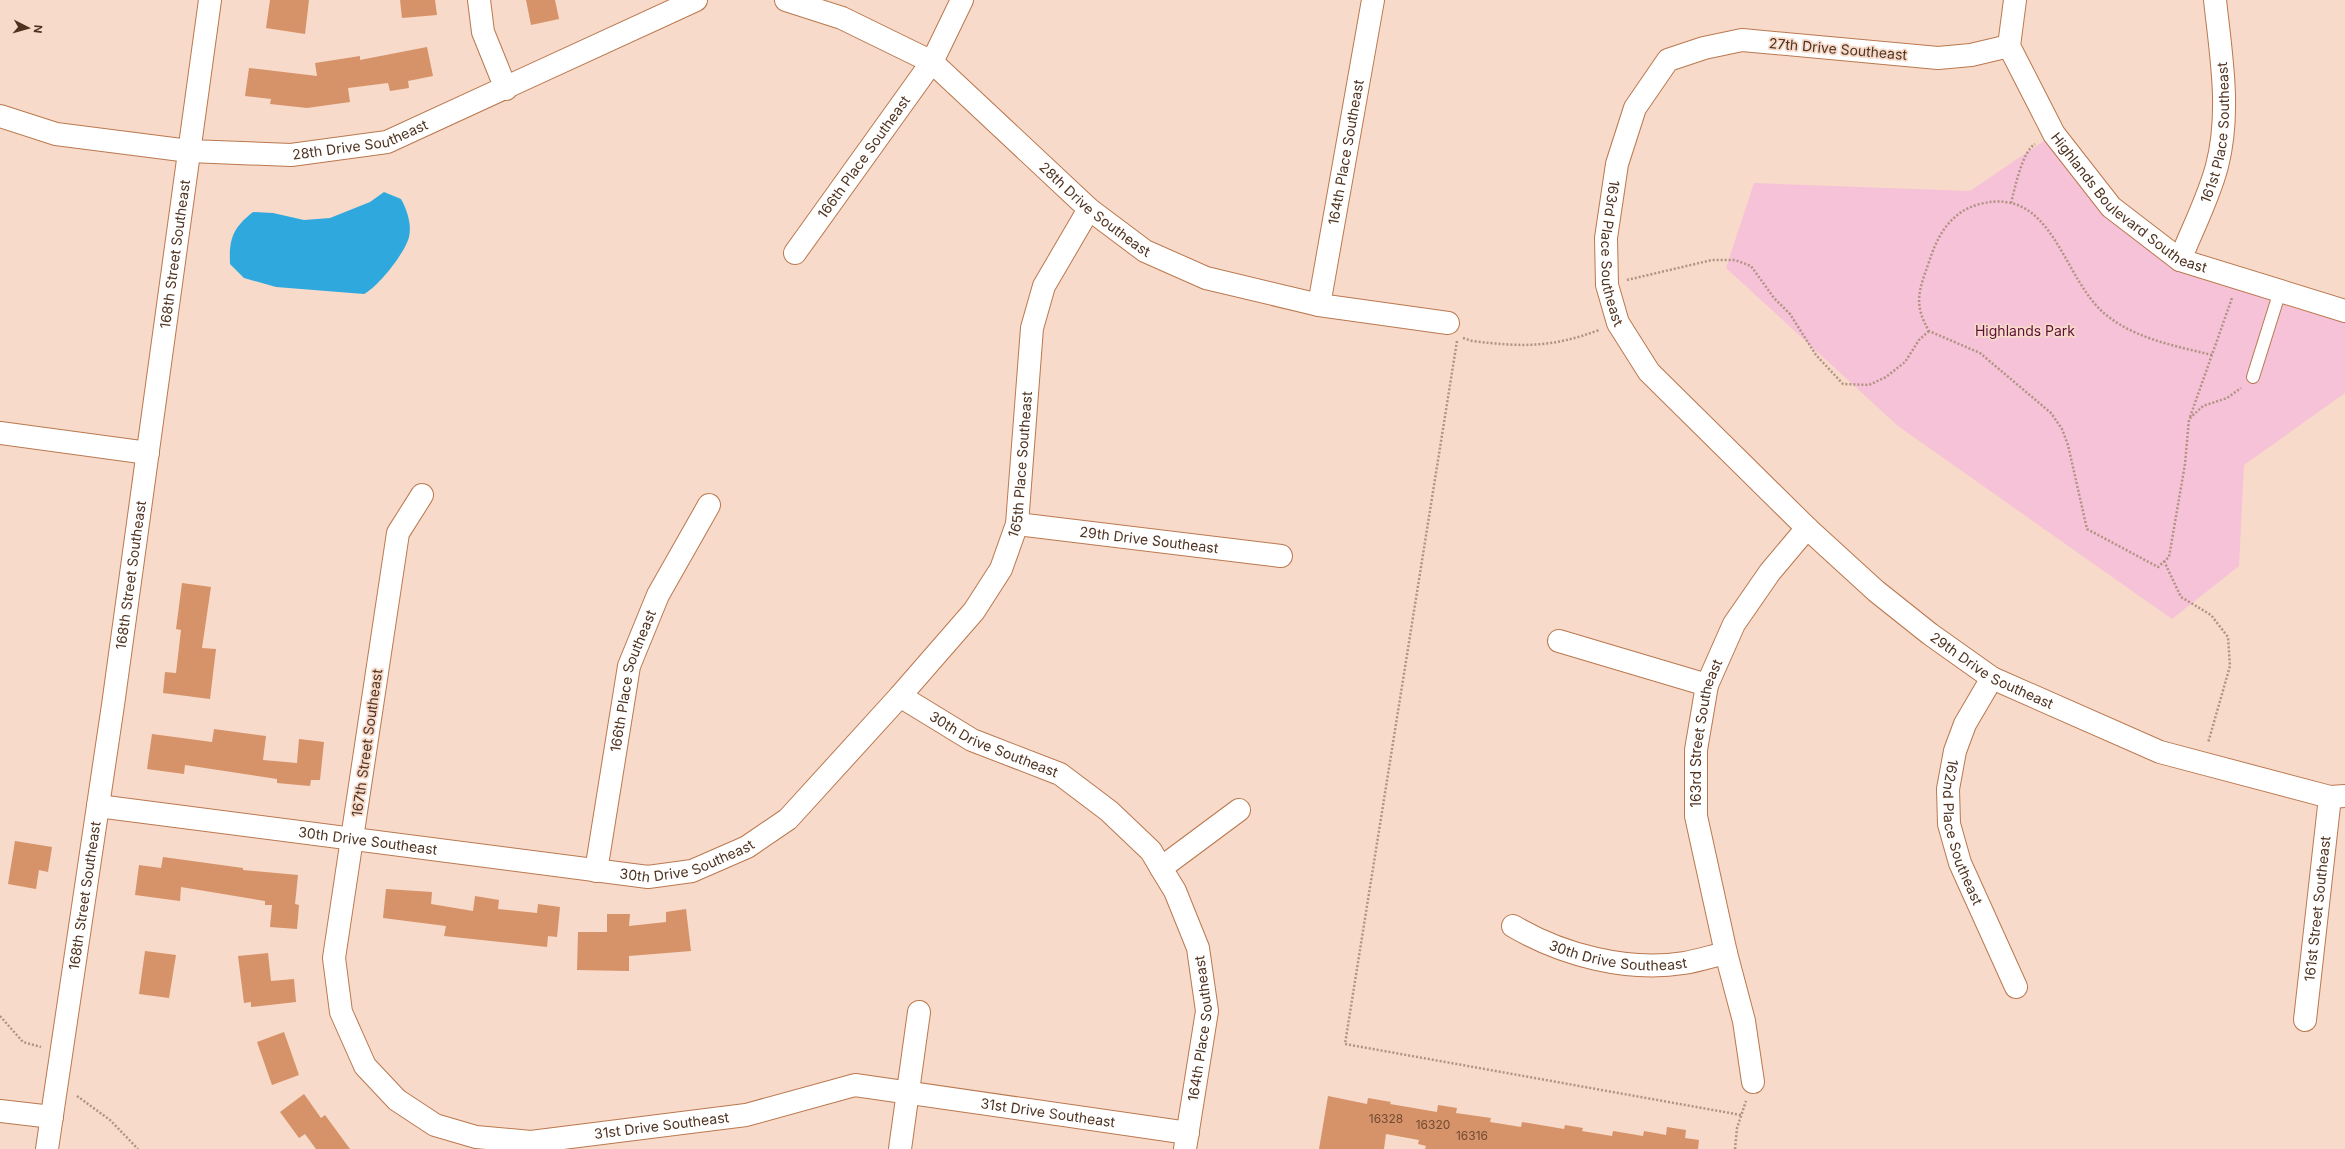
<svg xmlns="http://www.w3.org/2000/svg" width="2345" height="1149" font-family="Inter,sans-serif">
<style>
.green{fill:#f6c2d7}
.water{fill:#2fa9dd}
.building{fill:#d69268}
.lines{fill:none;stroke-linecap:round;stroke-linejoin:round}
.service-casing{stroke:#ba784f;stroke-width:14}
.minor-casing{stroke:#ba784f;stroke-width:24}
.tertiary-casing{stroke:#ba784f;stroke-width:24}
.path{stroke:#b09382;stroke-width:2.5;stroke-dasharray:2 2;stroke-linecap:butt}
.service{stroke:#fff;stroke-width:12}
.minor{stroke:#fff;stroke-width:22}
.tertiary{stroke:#fff;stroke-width:22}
.labels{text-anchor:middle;stroke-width:3.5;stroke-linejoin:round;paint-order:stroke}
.number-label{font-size:12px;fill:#714b33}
.street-label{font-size:14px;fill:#4f3321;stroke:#f7dac9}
.park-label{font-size:14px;fill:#5c113a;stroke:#f7dac9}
</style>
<rect width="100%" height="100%" fill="#f7dac9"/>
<polygon class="green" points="2054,134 2180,260 2345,311 2345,393 2244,465 2239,566 2172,619 1898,426 1726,268 1754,183 1970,191"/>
<path class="water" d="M384,192L401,199C407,210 412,224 409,237C405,253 378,287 364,294L276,287L244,278L230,264C229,238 233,228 253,212L273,213L304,220L330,218L370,202Z"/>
<g class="building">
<polygon points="270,0 309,0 305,34 266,28"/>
<polygon points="400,0 435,0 437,15 402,18"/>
<polygon points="526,0 555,0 559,19 531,25"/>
<polygon points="427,47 433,76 408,81 409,88 390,91 388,83 348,88 350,102 307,108 270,104 271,99 245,96 249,68 317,76 315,63 360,56 360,60"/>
<polygon points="182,583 211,587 202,648 216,649 210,699 163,693 165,672 176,673 181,630 176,629"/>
<polygon points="214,729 266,736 263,760 297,763 299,739 324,742 320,780 311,780 310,786 277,783 277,779 185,765 184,774 147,769 152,734 212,742"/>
<polygon points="15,841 52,847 48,872 39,870 36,889 8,884"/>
<polygon points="163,857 243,868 243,870 298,875 295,904 299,905 297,929 270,927 272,905 265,905 265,901 181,887 180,901 135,895 139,865 161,868"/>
<polygon points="386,889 432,892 431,904 473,911 475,896 499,900 498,909 537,913 538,904 560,907 557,937 548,936 547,947 444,936 446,926 383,918"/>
<polygon points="686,909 691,951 629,956 629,971 577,970 578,932 607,932 607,914 630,914 629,926 666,922 666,912"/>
<polygon points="145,951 176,955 169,998 139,994"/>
<polygon points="268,953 271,981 294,979 296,1002 251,1007 251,1002 244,1003 238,956"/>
<polygon points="284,1032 299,1075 272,1085 257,1042"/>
<polygon points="304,1094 321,1118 325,1115 350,1149 316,1149 305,1134 299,1138 280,1112"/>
<polygon points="1328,1096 1367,1104 1368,1098 1391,1102 1390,1104 1437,1112 1438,1105 1457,1108 1456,1113 1491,1118 1490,1122 1521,1127 1522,1122 1564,1129 1565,1125 1583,1128 1582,1131 1612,1136 1613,1131 1643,1136 1644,1131 1666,1135 1667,1127 1686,1130 1685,1138 1699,1140 1698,1149 1425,1149 1426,1146 1418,1144 1419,1140 1386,1134 1384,1149 1319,1149"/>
</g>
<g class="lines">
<defs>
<polyline id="service" points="2253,377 2280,291"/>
<g id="minor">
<polyline points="479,0 483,32 506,89"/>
<path id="s1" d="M786,0L842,18L932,62L1089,209L1145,251L1206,278L1319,305L1448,323"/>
<path id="s2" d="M2015,0L2009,46L2054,134L2111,207L2180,260L2345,311"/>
<path id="s3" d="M2009,46L1971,55L1938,58L1742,40L1704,48L1668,60L1635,108L1617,164L1606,238L1607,285L1618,323L1649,372L1807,528L1876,591L1930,634L1992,678L2160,752L2330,797L2345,796"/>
<path id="s4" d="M0,116L56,134L189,151L291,155L387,142L696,0"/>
<path id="s5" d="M795,253L932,62L962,0"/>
<path id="s6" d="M2180,260C2192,230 2209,197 2217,166C2231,112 2221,55 2215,0"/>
<path id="s7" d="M1319,305L1373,0"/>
<polyline points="0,433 148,453"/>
<path id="s8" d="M422,495L398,533L334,958L341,1012L365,1066L397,1100L435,1125L476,1137L531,1142L746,1115L855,1085L1188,1133"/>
<path id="s9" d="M1017,524L1281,556"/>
<polyline points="1559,641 1707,685"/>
<path id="s10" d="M1992,678L1965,724L1955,751L1948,789L1949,824L1960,863L2016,987"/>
<path id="s11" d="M900,696L972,740L1060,774L1109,811L1151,851L1161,868"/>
<path id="s12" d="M98,806L648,877L692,871L747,847L788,819L900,696L974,611L1001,569L1017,524L1032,328L1044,286L1089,209"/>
<path id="s13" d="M596,871L629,666L658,595L709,505"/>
<path id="s14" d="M1513,926C1562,955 1627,972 1684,963C1698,961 1712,956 1726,953"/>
<path id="s15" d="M2305,1020L2330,797"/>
<path id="s16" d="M1753,1082L1744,1021L1726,953L1696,816V750L1707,685L1734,624L1770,572L1807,528"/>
<polyline points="0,1111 52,1117"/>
<polyline points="900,1149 919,1012"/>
<path id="s17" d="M1185,1149L1207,1011L1198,948L1175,891L1161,868L1239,810"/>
</g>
<g id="tertiary">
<path id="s18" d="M47,1149L113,705L210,0"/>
</g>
</defs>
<use href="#service" class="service-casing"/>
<use href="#minor" class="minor-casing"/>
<use href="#tertiary" class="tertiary-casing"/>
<g class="path">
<path d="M2011,203C2015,188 2022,152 2035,144"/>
<polyline points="1627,280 1712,260 1735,260 1751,266 1774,298 1790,314 1816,355 1843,384 1869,385 1886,377 1905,362 1919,340 1929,331"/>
<path d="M1463,338L1472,341C1522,347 1551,348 1599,330"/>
<polyline points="1457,341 1345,1044 1741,1115"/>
<path d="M2212,355C2176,346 2135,339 2105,314C2062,278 2053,185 1980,204C1951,211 1937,236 1929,262C1919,290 1913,304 1929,331L1980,353L2051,413L2062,429L2068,445L2087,529L2158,567L2169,557L2185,464L2189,419L2203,406L2227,398L2241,388"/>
<polyline points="2190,417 2232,298"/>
<polyline points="2164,561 2181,597 2211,615 2228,637 2230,666 2208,743"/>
<polyline points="0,1016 23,1042 41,1047"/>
<polyline points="77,1096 110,1120 138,1149"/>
<polyline points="1735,1149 1737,1128 1746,1101"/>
</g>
<use href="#service" class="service"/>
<use href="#minor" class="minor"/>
<use href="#tertiary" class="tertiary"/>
</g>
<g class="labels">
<g class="number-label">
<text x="1386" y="1123">16328</text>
<text x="1433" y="1129">16320</text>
<text x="1472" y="1140">16316</text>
</g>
<g class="street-label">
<text transform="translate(1838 49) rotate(5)" y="5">27th Drive Southeast</text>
<text dy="5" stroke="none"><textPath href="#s6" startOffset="134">161st Place Southeast</textPath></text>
<text dy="5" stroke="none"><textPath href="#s4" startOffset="366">28th Drive Southeast</textPath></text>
<text dy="5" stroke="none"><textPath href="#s7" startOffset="155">164th Place Southeast</textPath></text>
<text dy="5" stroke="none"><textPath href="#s5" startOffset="118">166th Place Southeast</textPath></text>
<text dy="5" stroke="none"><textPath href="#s2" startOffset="249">Highlands Boulevard Southeast</textPath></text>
<text dy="5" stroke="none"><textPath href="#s1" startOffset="379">28th Drive Southeast</textPath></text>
<text dy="5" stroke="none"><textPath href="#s3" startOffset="553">163rd Place Southeast</textPath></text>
<text dy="5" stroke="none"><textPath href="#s18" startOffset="904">168th Street Southeast</textPath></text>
<text dy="5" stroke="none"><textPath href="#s12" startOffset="1145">165th Place Southeast</textPath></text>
<text dy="5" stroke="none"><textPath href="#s9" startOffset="133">29th Drive Southeast</textPath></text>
<text dy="5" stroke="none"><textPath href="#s18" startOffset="580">168th Street Southeast</textPath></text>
<text dy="5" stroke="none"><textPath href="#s3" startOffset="1139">29th Drive Southeast</textPath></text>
<text dy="5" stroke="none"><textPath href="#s13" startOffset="194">166th Place Southeast</textPath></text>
<text dy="5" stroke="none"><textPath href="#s16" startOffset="356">163rd Street Southeast</textPath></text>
<text transform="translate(367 743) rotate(-82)" y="5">167th Street Southeast</text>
<text dy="5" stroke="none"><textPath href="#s11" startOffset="106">30th Drive Southeast</textPath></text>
<text dy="5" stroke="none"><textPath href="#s10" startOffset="166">162nd Place Southeast</textPath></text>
<text dy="5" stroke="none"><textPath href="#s12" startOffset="272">30th Drive Southeast</textPath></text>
<text dy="5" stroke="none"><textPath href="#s12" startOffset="596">30th Drive Southeast</textPath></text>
<text dy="5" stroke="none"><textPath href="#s18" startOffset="256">168th Street Southeast</textPath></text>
<text dy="5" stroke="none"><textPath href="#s15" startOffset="112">161st Street Southeast</textPath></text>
<text dy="5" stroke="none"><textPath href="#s14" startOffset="111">30th Drive Southeast</textPath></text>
<text dy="5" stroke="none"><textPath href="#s17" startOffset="122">164th Place Southeast</textPath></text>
<text dy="5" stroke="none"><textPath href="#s8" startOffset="1303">31st Drive Southeast</textPath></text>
<text dy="5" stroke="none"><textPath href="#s8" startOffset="910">31st Drive Southeast</textPath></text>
</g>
<g class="park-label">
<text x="2025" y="336">Highlands Park</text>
</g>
</g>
<g transform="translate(28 28) rotate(96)" stroke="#f7dac9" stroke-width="3" paint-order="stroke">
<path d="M0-3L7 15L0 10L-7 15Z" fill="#4f3321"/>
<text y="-6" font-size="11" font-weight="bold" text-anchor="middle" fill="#4f3321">N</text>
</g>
</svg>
